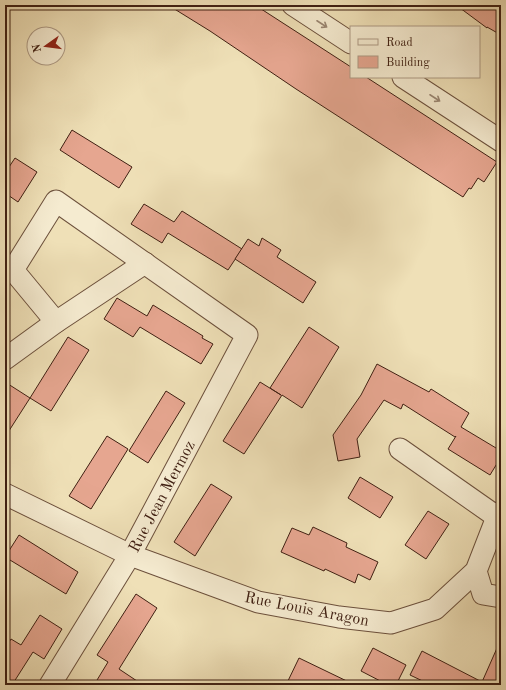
<svg xmlns="http://www.w3.org/2000/svg" width="506" height="690" font-family="'Old Standard TT',serif">
<style>
.building{fill:#e6a690;stroke:#402013}
.lines{fill:none;stroke-linecap:round;stroke-linejoin:round}
.street-casing{stroke:#6c503c;stroke-width:23}
.street{stroke:#f5ebd0;stroke-width:21}
.oneway{stroke:#9a8672}
.labels{text-anchor:middle;stroke-width:4;stroke-linejoin:round;paint-order:stroke}
.street-label{font-size:16px;fill:#402013;stroke:#f5ebd0}
</style>
<rect width="100%" height="100%" fill="#efe0b7"/>
<filter id="stains"><feTurbulence type="fractalNoise" baseFrequency=".005" numOctaves="4"/><feColorMatrix values="0 0 0 0 .2 0 0 0 0 .09 0 0 0 0 .02 0 0 0 .5 -.17"/></filter>
<radialGradient id="worn" r=".72"><stop offset=".6" stop-color="#630" stop-opacity="0"/><stop offset="1" stop-color="#630" stop-opacity=".3"/></radialGradient>
<g class="building">
<polygon points="168,5 255,5 351,67 351,77 366,77 497,162 484,182 478,178 471,189 469,188 463,197 296,89 210,31"/>
<polygon points="456,5 501,5 501,35 487,27 487,28"/>
<polygon points="72,130 132,167 119,188 60,150"/>
<polygon points="15,158 37,172 18,202 5,193 5,173"/>
<polygon points="144,204 174,222 182,211 242,249 228,270 168,233 162,243 131,224"/>
<polygon points="262,238 281,250 277,257 316,282 303,303 235,259 248,239 259,246"/>
<polygon points="117,298 147,316 153,305 203,336 202,338 213,344 201,364 140,327 133,337 104,319"/>
<polygon points="309,327 339,347 302,408 282,395 244,454 223,441 260,382 281,395 270,388"/>
<polygon points="68,337 89,350 51,411 30,398"/>
<polygon points="377,364 429,392 431,389 469,413 461,427 501,451 501,457 490,475 448,449 456,436 455,437 403,404 401,409 384,400 357,439 360,457 338,461 333,435 361,395"/>
<polygon points="5,382 30,398 5,437"/>
<polygon points="166,391 185,403 148,463 129,451"/>
<polygon points="107,436 128,449 91,509 69,496"/>
<polygon points="360,477 393,497 380,518 348,498"/>
<polygon points="211,484 232,497 195,556 174,542"/>
<polygon points="428,511 449,524 426,559 405,545"/>
<polygon points="313,527 347,543 346,547 378,562 370,580 358,574 355,583 325,569 324,571 281,552 292,528 309,535"/>
<polygon points="19,535 78,572 66,594 5,557"/>
<polygon points="136,594 157,608 119,669 143,685 94,685 108,662 97,655"/>
<polygon points="40,615 62,629 44,659 33,652 12,685 5,685 5,649 11,639 21,645"/>
<polygon points="501,639 501,685 431,685 410,675 422,651 482,682"/>
<polygon points="373,648 406,665 396,685 388,685 361,671"/>
<polygon points="299,658 355,685 286,685"/>
</g>
<g class="lines">
<defs>
<g id="street">
<polyline points="293,5 351,43"/>
<polyline points="403,77 501,141"/>
<polyline points="5,359 56,322 145,263"/>
<polyline points="400,449 497,517"/>
<polyline points="5,494 130,555 258,602 339,617 391,623 435,609 476,571 497,517 501,512"/>
<polyline points="476,571 483,594 501,597"/>
<polyline points="50,685 130,555 247,335 56,201 13,270 56,322"/>
</g>
</defs>
<use href="#street" class="street-casing"/>
<use href="#street" class="street"/>
</g>
<defs><path id="oneway-shaft" d="M-6 0H5M1.5-3L5.5 0L1.5 3" fill="none" stroke-width="1.6" stroke-linecap="round" stroke-linejoin="round"/></defs>
<g class="oneway">
<use href="#oneway-shaft" transform="translate(322 24) rotate(33)"/>
<use href="#oneway-shaft" transform="translate(435 98) rotate(33)"/>
</g>
<g class="labels">
<g class="street-label">
<text transform="translate(161 496) rotate(-62)" y="6">Rue Jean Mermoz</text>
<text transform="translate(307 608) rotate(11)" y="6">Rue Louis Aragon</text>
</g>
</g>
<rect width="506" height="690" fill="none" stroke="#efe0b7" stroke-width="20"/>
<rect x="6" y="6" width="494" height="678" fill="none" stroke="#402013" stroke-width="2"/>
<rect x="10" y="10" width="486" height="670" fill="none" stroke="#402013"/>
<rect x="350" y="26" width="130" height="52" fill="#f5ebd0" stroke="#ad9a84"/>
<rect x="358" y="39" width="20" height="6" fill="#f5ebd0" stroke="#ad9a84"/>
<text x="386" y="46" font-size="12" fill="#402013">Road</text>
<rect x="358" y="56" width="20" height="12" fill="#e6a690" stroke="#ad9a84"/>
<text x="386" y="66" font-size="12" fill="#402013">Building</text>
<g transform="translate(46 46) rotate(256)"><circle r="19" fill="#f5ebd0" stroke="#ad9a84"/>
<path d="M0-3L7 15L0 10L-7 15Z" fill="#8f2418"/>
<text y="-6" font-size="11" font-weight="bold" text-anchor="middle" fill="#402013">N</text>
</g>
<rect width="100%" height="100%" filter="url(#stains)"/>
<rect width="100%" height="100%" fill="url(#worn)"/>
</svg>
